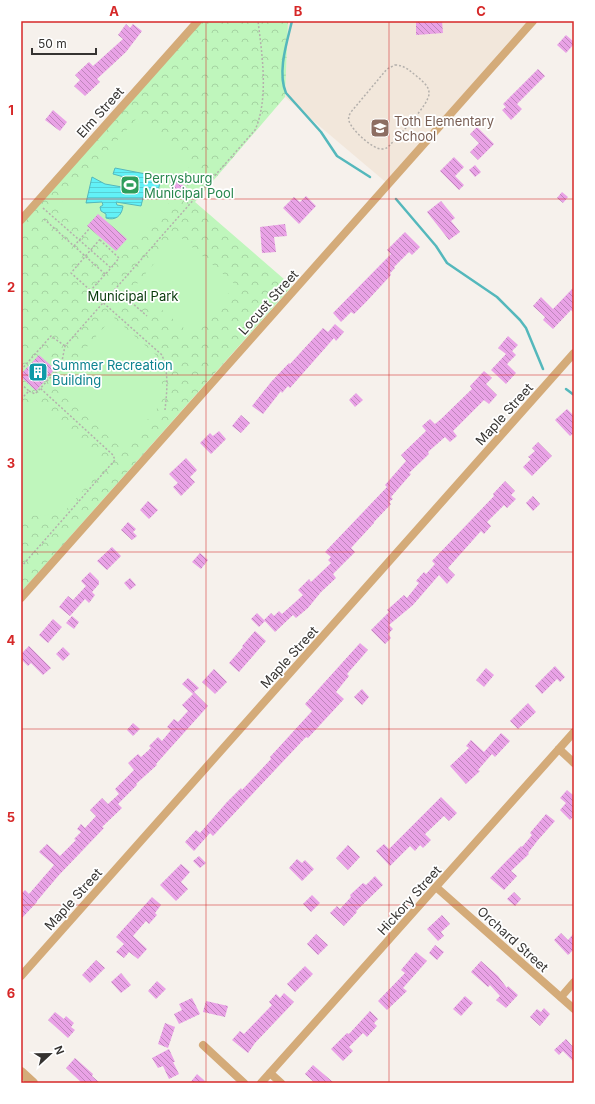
<svg xmlns="http://www.w3.org/2000/svg" width="595" height="1104" font-family="Inter,sans-serif">
<style>
.built{fill:#f2e7db}
.park{fill:url(#park-crowns)}
.garden{fill:#bff6bc}
.water{fill:url(#water-rules);stroke:#54b8bc}
.lines{fill:none;stroke-linecap:round;stroke-linejoin:round}
.stream{stroke:#54b8bc;stroke-width:2.5}
.building{fill:url(#building-back-hatch)}
.path{stroke:#b4b0ac;stroke-width:1.5;stroke-dasharray:2 2;stroke-linecap:butt}
.minor{stroke:#d4ab79;stroke-width:8}
.tertiary{stroke:#d4ab79;stroke-width:10}
.grid{fill:none;stroke:#d62828;stroke-width:1;stroke-opacity:0.55}
.labels{text-anchor:middle;stroke-width:3.5;stroke-linejoin:round;paint-order:stroke}
.street-label{font-size:13px;fill:#353331;stroke:#fff}
.education-label{font-size:13px;fill:#785e54;stroke:#fff;text-anchor:start}
.leisure-label{font-size:13px;fill:#27864d;stroke:#fff;text-anchor:start}
.park-label{font-size:13px;fill:#083a0b;stroke:#fff}
.culture-label{font-size:13px;fill:#0d838f;stroke:#fff;text-anchor:start}
.neatline{fill:none;stroke:#d62828;stroke-width:1.5}
.grid-label{font-size:13px;text-anchor:middle;font-weight:bold;fill:#d62828}
</style>
<defs>
<pattern id="park-crowns" width="20" height="18" patternUnits="userSpaceOnUse"><rect width="20" height="18" fill="#bff6bc"/><path d="M2 6a3 3 0 1 1 6 0M12 15a3 3 0 1 1 6 0" fill="none" stroke="#a5d3a2"/></pattern>
<pattern id="water-rules" width="6" height="5" patternUnits="userSpaceOnUse"><rect width="6" height="5" fill="#62f1f7"/><path d="M0 2.5h6" fill="none" stroke="#56cfd4"/></pattern>
<pattern id="building-back-hatch" width="6" height="6" patternUnits="userSpaceOnUse"><rect width="6" height="6" fill="#e9a2e6"/><path d="M-1 5l2 2M0 0l6 6M5-1l2 2" fill="none" stroke="#be85bb"/></pattern>
</defs>
<rect width="100%" height="100%" fill="#f6f1ec"/>
<polygon class="built" points="288,21 533,21 388,184 285,97"/>
<polygon class="park" points="199,21 288,21 285,97 195,202 292,286 21,592 21,224"/>
<g class="garden">
<polygon points="138,117 191,165 177,180 188,189 181,197 177,194 119,260 58,206"/>
<polygon points="178,235 236,285 191,334 137,289 136,285"/>
<polygon points="113,317 157,356 160,366 162,383 160,405 122,449 57,390 57,381"/>
<path d="M30,402H37L107,461L70,506C58,517 37,516 21,515V412Z"/>
</g>
<path class="water" d="M115,168L161,177L158,192L145,190L141,206L116,202L117,205L123,206C122,216 115,221 106,218V214L101,211L100,207L103,205L102,202L86,203L92,177L105,184L122,187L124,177L113,174Z"/>
<g class="lines">
<g class="stream">
<path d="M292,21C287,42 277,72 286,93L321,132L337,156L370,177"/>
<polyline points="396,199 436,246 447,263 497,297 520,320 526,328 543,369"/>
<polyline points="566,389 574,395"/>
</g>
</g>
<g class="building">
<polygon points="416,21 442,21 443,33 416,35"/>
<polygon points="126,24 130,28 133,24 142,31 126,52 97,79 100,82 85,96 74,86 80,80 75,75 89,62 93,66 123,39 118,35"/>
<polygon points="566,35 574,42 574,44 566,53 557,45"/>
<polygon points="538,69 545,76 517,104 522,109 511,120 502,110 506,107 503,104"/>
<polygon points="53,110 67,122 60,131 45,120"/>
<polygon points="477,127 494,144 478,160 470,152 479,143 470,134"/>
<polygon points="454,157 464,167 455,176 464,185 459,190 440,171"/>
<polygon points="475,165 481,172 475,177 469,170"/>
<polygon points="177,180 188,189 181,197 170,188"/>
<polygon points="562,192 568,197 563,203 557,198"/>
<polygon points="306,196 316,206 299,224 283,208 294,197 300,202"/>
<polygon points="441,201 455,218 451,221 460,232 449,240 427,212"/>
<polygon points="98,214 127,239 116,251 87,226"/>
<polygon points="285,224 287,236 274,237 276,252 262,253 260,227"/>
<polygon points="405,232 420,247 412,255 409,252 394,267 395,268 390,273 391,275 367,301 354,314 351,312 341,322 333,313 391,254 387,250"/>
<polygon points="574,287 574,313 571,310 553,329 543,320 545,317 533,306 541,297 553,309"/>
<polygon points="335,324 344,332 336,341 334,338 290,388 288,386 282,393 281,391 263,414 252,406 271,382 289,363 290,364 323,328 328,332"/>
<polygon points="508,336 518,345 512,351 516,355 507,364 516,373 506,384 491,370 506,354 498,348"/>
<polygon points="39,355 55,369 36,391 21,377 21,374"/>
<polygon points="484,371 492,378 486,384 497,395 489,404 484,400 453,431 457,436 450,442 445,437 428,452 429,454 409,473 411,474 391,497 393,499 389,502 391,504 374,522 374,523 351,548 355,552 333,574 336,578 321,592 308,608 296,618 293,615 275,632 264,620 271,613 274,616 279,611 282,614 303,595 298,590 309,579 311,582 331,563 328,560 331,557 325,552 387,487 385,485 406,461 401,455 426,431 422,426 430,419 435,424 441,419 472,389 470,386"/>
<polygon points="356,393 363,400 355,407 349,400"/>
<polygon points="567,409 574,416 574,433 570,436 555,420"/>
<polygon points="241,415 250,423 241,433 232,426"/>
<polygon points="219,431 226,439 211,454 200,443 210,433 213,436"/>
<polygon points="538,442 552,456 532,476 523,467 531,459 528,457 535,451 532,448"/>
<polygon points="186,458 197,470 190,477 195,482 181,496 173,487 178,483 169,474"/>
<polygon points="505,481 515,491 511,495 516,499 507,508 504,505 487,522 491,526 484,534 481,531 448,568 455,575 447,584 439,575 413,605 389,625 393,629 388,634 391,638 385,644 371,630 389,612 387,610 404,595 407,598 419,583 416,581 424,572 426,574 435,564 432,561 494,496 493,494"/>
<polygon points="533,496 540,504 533,511 526,503"/>
<polygon points="148,501 158,510 149,519 140,510"/>
<polygon points="128,522 136,529 133,532 137,536 132,540 121,530"/>
<polygon points="112,547 121,556 107,570 97,561"/>
<polygon points="200,553 208,560 201,569 192,562"/>
<polygon points="90,572 99,581 99,584 92,592 95,595 89,603 85,599 70,616 59,607 68,596 73,600 86,586 81,581"/>
<polygon points="130,578 136,585 130,590 124,583"/>
<polygon points="257,613 265,621 259,627 251,619"/>
<polygon points="72,616 79,622 74,629 66,623"/>
<polygon points="53,619 62,627 48,643 39,635"/>
<polygon points="255,631 266,641 239,672 229,663 243,647 242,646"/>
<polygon points="360,643 368,650 347,674 349,676 336,692 344,699 308,738 306,737 213,836 210,833 194,851 185,842 196,830 200,833 227,802 241,788 242,790 271,759 270,757 312,711 305,704"/>
<polygon points="29,646 51,668 43,675 31,663 28,666 21,659 21,654"/>
<polygon points="63,647 70,654 63,661 56,654"/>
<polygon points="555,666 565,677 560,682 557,679 542,694 535,686"/>
<polygon points="486,668 494,675 484,687 476,680"/>
<polygon points="214,669 227,682 215,694 202,682"/>
<polygon points="188,678 199,688 194,692 208,706 156,764 157,765 136,784 137,785 118,804 122,808 102,827 104,828 59,875 37,901 37,902 21,919 21,894 25,890 29,894 54,865 39,852 47,844 60,856 76,840 74,839 81,832 77,829 81,824 85,828 96,816 90,810 102,798 108,804 119,794 115,789 134,770 128,763 138,754 141,757 151,748 149,746 158,737 162,741 171,730 167,727 174,719 178,722 188,711 182,705 193,694 182,684"/>
<polygon points="362,689 369,697 362,705 354,697"/>
<polygon points="528,703 536,712 518,729 510,721"/>
<polygon points="133,723 140,729 133,736 127,730"/>
<polygon points="501,733 510,741 495,757 492,754 478,770 480,771 466,784 450,766 469,748 466,746 471,740 484,752"/>
<polygon points="567,790 574,796 574,816 570,820 560,810 566,803 560,798"/>
<polygon points="441,797 457,813 449,821 444,816 425,834 431,840 423,848 420,845 415,851 410,846 390,866 376,851 384,844 389,849"/>
<polygon points="546,814 555,821 538,840 528,853 529,854 511,871 517,876 504,890 490,878 521,846 522,847 532,835 530,833"/>
<polygon points="348,845 360,857 348,870 336,858"/>
<polygon points="199,856 206,863 200,868 193,861"/>
<polygon points="297,859 302,863 305,860 314,869 302,881 289,868"/>
<polygon points="181,864 190,872 181,882 188,889 176,901 160,885"/>
<polygon points="375,876 383,885 356,911 357,912 344,926 330,913 337,906 340,909 351,897 350,895 363,883 366,885"/>
<polygon points="514,892 521,899 515,906 507,899"/>
<polygon points="312,895 320,903 311,912 303,904"/>
<polygon points="152,897 161,905 155,913 157,915 149,924 146,921 133,936 147,949 138,959 129,952 124,958 116,952 124,944 116,937"/>
<polygon points="442,915 450,924 441,932 444,936 438,941 427,929"/>
<polygon points="561,933 568,940 574,933 574,949 568,955 554,940"/>
<polygon points="316,934 328,945 318,955 307,944"/>
<polygon points="435,945 444,952 437,960 429,953"/>
<polygon points="416,952 427,961 403,988 407,991 387,1010 378,1001 405,973 401,970"/>
<polygon points="96,960 105,968 90,983 82,975"/>
<polygon points="481,961 498,976 507,988 508,986 518,995 506,1008 496,1000 500,996 490,985 488,987 471,972"/>
<polygon points="305,966 313,974 295,992 287,984"/>
<polygon points="121,973 131,985 121,993 111,982"/>
<polygon points="157,981 166,989 156,999 148,991"/>
<polygon points="284,993 294,1002 255,1043 248,1053 232,1040 240,1031 244,1034 272,1005 269,1002 276,994 280,998"/>
<polygon points="465,996 473,1003 461,1016 453,1009"/>
<polygon points="192,998 200,1014 179,1024 174,1014 182,1010 179,1004"/>
<polygon points="206,1001 228,1006 225,1017 203,1012"/>
<polygon points="544,1008 550,1014 540,1026 530,1017 537,1009 541,1012"/>
<polygon points="370,1011 378,1019 374,1023 377,1026 367,1037 363,1033 349,1047 353,1051 343,1061 331,1049 347,1033 349,1034"/>
<polygon points="55,1012 64,1019 66,1016 74,1023 71,1027 75,1030 68,1038 48,1020"/>
<polygon points="165,1023 175,1027 168,1048 158,1044"/>
<polygon points="566,1039 574,1048 574,1062 563,1051 559,1055 554,1050"/>
<polygon points="169,1049 175,1062 173,1062 179,1074 169,1079 163,1066 158,1068 152,1058"/>
<polygon points="75,1058 93,1074 92,1076 100,1083 82,1083 66,1068"/>
<polygon points="313,1065 334,1083 315,1083 305,1074"/>
<polygon points="197,1074 207,1083 190,1083"/>
</g>
<g class="lines">
<g class="path">
<path d="M395,65C405,65 411,72 419,78C423,82 429,86 429,93C430,104 399,135 390,145C388,147 386,149 382,149C373,150 351,129 349,121C348,118 349,115 351,112L387,69Z"/>
<path d="M43,208L111,268L90,291L162,355C169,373 167,391 165,410"/>
<polyline points="44,219 105,274"/>
<polyline points="100,240 119,258 111,268"/>
<polyline points="74,246 90,228"/>
<polyline points="116,289 147,316"/>
<polyline points="90,290 71,273 101,238"/>
<polyline points="21,370 51,336 65,346"/>
<polyline points="21,384 29,391 21,399"/>
<path d="M29,391L35,394L61,366L65,346L255,130C269,99 262,54 258,21"/>
<polyline points="21,567 115,460 113,455 40,388"/>
</g>
<g class="minor">
<polyline points="21,220 198,21"/>
<polyline points="21,598 533,21"/>
<polyline points="559,749 574,763"/>
<polyline points="436,887 574,1009"/>
<polyline points="21,976 574,353"/>
<polyline points="561,997 574,982"/>
<polyline points="203,1045 244,1083"/>
<polyline points="270,1073 281,1083"/>
<polyline points="261,1083 574,732"/>
</g>
<polyline class="tertiary" points="21,1072 33,1083"/>
</g>
<path class="grid" d="M206,21V1083M389,21V1083M21,199H574M21,375H574M21,552H574M21,729H574M21,905H574"/>
<defs>
<symbol id="school-square" viewBox="-11 -11 22 22"><rect x="-9" y="-9" width="18" height="18" rx="4" fill="#8d6e63" stroke="#fff"/><path d="M0-5L7-2L0 1L-7-2ZM-4 1L0 2.5L4 1V4Q0 6-4 4Z" fill="#fff"/></symbol>
<symbol id="stadium-square" viewBox="-11 -11 22 22"><rect x="-9" y="-9" width="18" height="18" rx="4" fill="#2e9e5b" stroke="#fff"/><path d="M0-5a6.5 5 0 1 0 0 10a6.5 5 0 1 0 0-10ZM-3.5-1.8h7v3.6h-7Z" fill="#fff"/></symbol>
<symbol id="building-square" viewBox="-11 -11 22 22"><rect x="-9" y="-9" width="18" height="18" rx="4" fill="#0f9aa8" stroke="#fff"/><path d="M-4-6H4V6H1V3H-1V6H-4ZM-2.5-4.3h1.7v1.8h-1.7ZM.8-4.3h1.7v1.8H.8ZM-2.5-1h1.7V.8h-1.7ZM.8-1h1.7V.8H.8Z" fill="#fff"/></symbol>
</defs>
<g fill-rule="evenodd">
<use href="#school-square" x="369" y="117" width="22" height="22"/>
<use href="#stadium-square" x="119" y="174" width="22" height="22"/>
<use href="#building-square" x="27" y="361" width="22" height="22"/>
</g>
<g class="labels">
<g class="street-label">
<text transform="translate(100 112) rotate(-48)" y="5">Elm Street</text>
<text transform="translate(268 302) rotate(-48)" y="5">Locust Street</text>
<text transform="translate(504 414) rotate(-48)" y="5">Maple Street</text>
<text transform="translate(289 657) rotate(-48)" y="5">Maple Street</text>
<text transform="translate(73 899) rotate(-48)" y="5">Maple Street</text>
<text transform="translate(409 900) rotate(-48)" y="5">Hickory Street</text>
<text transform="translate(513 939) rotate(42)" y="5">Orchard Street</text>
</g>
<g class="education-label">
<text x="394" y="126">Toth Elementary<tspan x="394" dy="15">School</tspan></text>
</g>
<g class="leisure-label">
<text x="144" y="183">Perrysburg<tspan x="144" dy="15">Municipal Pool</tspan></text>
</g>
<g class="park-label">
<text x="133" y="301">Municipal Park</text>
</g>
<g class="culture-label">
<text x="52" y="370">Summer Recreation<tspan x="52" dy="15">Building</tspan></text>
</g>
</g>
<rect width="595" height="1104" fill="none" stroke="#ffffff" stroke-width="44"/>
<g transform="translate(50 1054) rotate(68)" stroke="#ffffff" stroke-width="3" paint-order="stroke">
<path d="M0-3L7 15L0 10L-7 15Z" fill="#353331"/>
<text y="-6" font-size="11" font-weight="bold" text-anchor="middle" fill="#353331">N</text>
</g>
<path d="M32 48v6h64v-6" fill="none" stroke="#353331" stroke-width="2"/>
<text x="38" y="48" font-size="12" fill="#353331" stroke="#ffffff" stroke-width="3" paint-order="stroke">50 m</text>
<rect x="22" y="22" width="551" height="1060" class="neatline"/>
<g class="grid-label">
<text x="114" y="16">A</text>
<text x="298" y="16">B</text>
<text x="481" y="16">C</text>
<text x="11" y="115">1</text>
<text x="11" y="292">2</text>
<text x="11" y="468">3</text>
<text x="11" y="645">4</text>
<text x="11" y="822">5</text>
<text x="11" y="998">6</text>
</g>
</svg>
